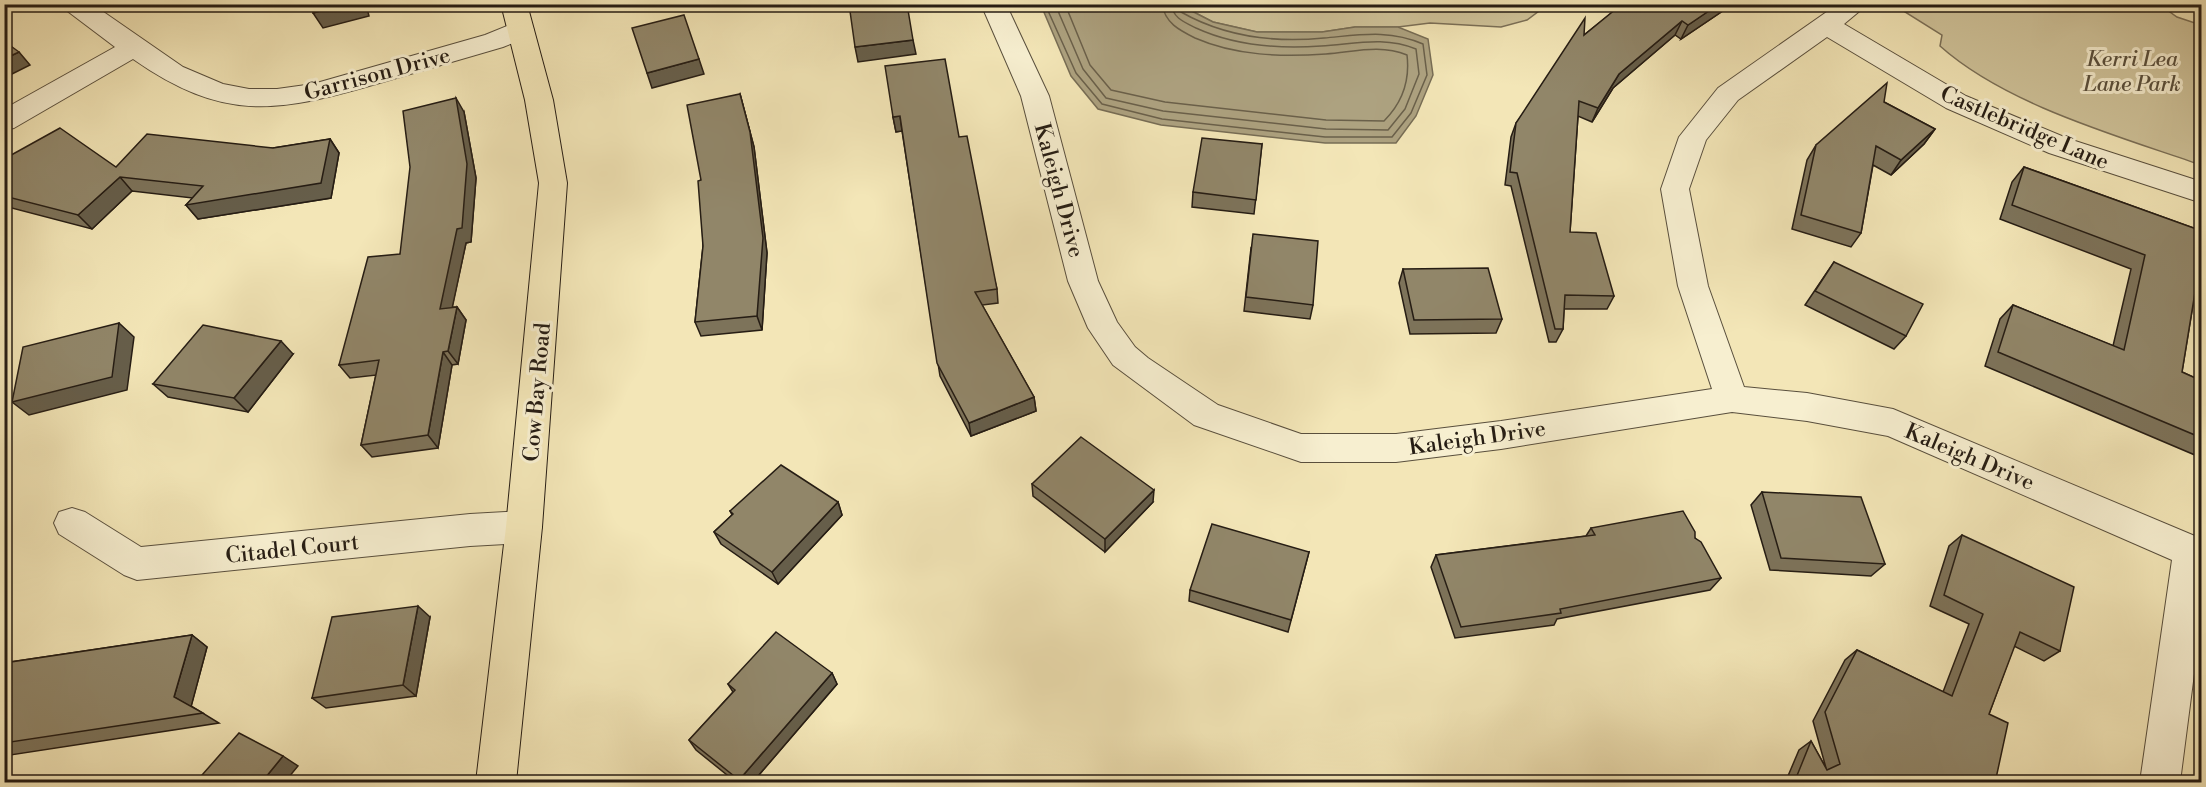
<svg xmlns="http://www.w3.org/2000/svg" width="2206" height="787" font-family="'Libre Bodoni',serif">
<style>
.green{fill:#d0c49b;stroke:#7b7058;stroke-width:1.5}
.water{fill:#ada280;stroke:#776d55;stroke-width:1.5}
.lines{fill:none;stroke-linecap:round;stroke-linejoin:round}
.shore{stroke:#6a604a;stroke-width:1.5}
.minor-casing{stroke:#594f3d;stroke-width:2}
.major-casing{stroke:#261d14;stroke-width:2}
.minor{fill:#f7efd0;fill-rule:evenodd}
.major{fill:#f3e6b7;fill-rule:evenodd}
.wall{fill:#7d735a;stroke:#261d14;stroke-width:1.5}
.shaded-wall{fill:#665e4a;stroke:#261d14;stroke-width:1.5}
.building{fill:#918669;stroke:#261d14;stroke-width:1.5}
.labels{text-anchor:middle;stroke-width:6;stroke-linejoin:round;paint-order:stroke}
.park-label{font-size:22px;font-style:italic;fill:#594f3c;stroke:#f7efd0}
.street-label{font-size:22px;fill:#261d14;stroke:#f7efd0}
</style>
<rect width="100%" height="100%" fill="#f3e6b7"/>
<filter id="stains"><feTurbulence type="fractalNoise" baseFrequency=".00333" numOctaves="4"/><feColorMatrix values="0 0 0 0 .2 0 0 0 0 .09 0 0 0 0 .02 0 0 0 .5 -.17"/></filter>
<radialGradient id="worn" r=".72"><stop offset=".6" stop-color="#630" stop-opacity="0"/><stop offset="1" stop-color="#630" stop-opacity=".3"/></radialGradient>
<g class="green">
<polygon points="1180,5 1547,5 1527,20 1501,27 1430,23 1398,27 1355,27 1322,32 1257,32 1213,22"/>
<path d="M1915,5H2160L2177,17L2201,25V165C2118,136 2006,105 1940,46L1942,35L1905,12Z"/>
</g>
<polygon class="water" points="1037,5 1180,5 1213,22 1257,32 1322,32 1355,27 1398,27 1428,39 1433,75 1416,116 1396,143 1325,143 1161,125 1098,109 1071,76 1043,10"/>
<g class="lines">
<g class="shore">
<path d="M1045,4L1076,73L1102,104L1162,119L1325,137H1392L1411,113L1427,75L1423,44C1389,29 1359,35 1324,38C1273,43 1225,37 1181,12L1179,4"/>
<path d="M1055,4L1083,69L1106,98L1163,111L1326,129L1388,130L1405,109L1419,74L1416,49C1384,36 1355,44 1321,46C1279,49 1235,46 1196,28C1184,22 1173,18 1171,4"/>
<path d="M1065,4L1090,65L1111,90L1165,102L1326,120L1384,121C1402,103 1410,80 1407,55C1380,44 1354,52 1326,54C1282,57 1236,56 1195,38C1179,30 1165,23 1162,4"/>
</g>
<defs>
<g id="minor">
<path d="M63,4H92L183,67L223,84L249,89H277L313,84L485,35L512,24L521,22L530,24L534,30L530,36L503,47C461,59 418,72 376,84C276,113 223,122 133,59L14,128L4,130V109L115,47L66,10Z"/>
<polygon points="981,4 1006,4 1049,96 1098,281 1117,322 1135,347 1148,358 1218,405 1301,434 1396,434 1501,421 1712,389 1678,286 1661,189 1679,137 1718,88 1838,4 1868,4 1844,24 1966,96 2069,139 2202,182 2202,203 2049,153 1946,108 1827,37 1738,100 1706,140 1689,189 1708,286 1744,387 1807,393 1893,409 2202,539 2202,612 2180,782 2140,782 2172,560 1888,436 1807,421 1732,412 1501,449 1396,462 1301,462 1194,425 1113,365 1088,328 1068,281 1021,96"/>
<polygon points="72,508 85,512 141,547 470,514 524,511 537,516 542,527 537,538 524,543 470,546 137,580 124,575 59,534 54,523 59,512"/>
</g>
<polygon id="major" points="501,4 527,4 553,100 567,183 542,527 516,782 476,782 506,527 539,183 525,100"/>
</defs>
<use href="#minor" class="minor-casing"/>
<use href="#major" class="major-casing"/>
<use href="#minor" class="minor"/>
<use href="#major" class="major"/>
</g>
<g class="wall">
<polygon points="1617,4 1733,4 1681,39 1675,35 1613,88 1592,122 1578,116 1570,232 1614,296 1607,309 1564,309 1563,329 1556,342 1549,342 1511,186 1505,185 1511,137 1516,123 1584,35 1614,11"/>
<polygon points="740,94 754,147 767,253 762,330 701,336 695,322 703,246 701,180"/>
<polygon points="1884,102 1935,129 1924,144 1891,175 1873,165 1861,233 1851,247 1792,229 1807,160 1816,145"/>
<polygon points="464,112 476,178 471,242 466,243 452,307 457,307 466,320 458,364 452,365 438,448 372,457 361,445 376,375 350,378 339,365 400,254"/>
<polygon points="893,117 959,137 997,289 998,303 982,305 1034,397 1036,411 971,436 940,376 902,131 896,132"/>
<polygon points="330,139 339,153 331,198 198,219 186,205 193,198 132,191 92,229 4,206 4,159 116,167 273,148"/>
<polygon points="1262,144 1254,214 1192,207 1193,192"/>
<polygon points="2024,167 2202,231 2202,295 2195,293 2182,372 2202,381 2202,458 1985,366 2000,319 2013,305 2113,346 2131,269 2000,219 2012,182"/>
<polygon points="1251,248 1313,305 1310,319 1244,311"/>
<polygon points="1834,262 1906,336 1894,349 1805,305"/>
<polygon points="1403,269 1502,319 1496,333 1410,334 1399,283"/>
<polygon points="293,354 248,412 168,397 153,384"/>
<polygon points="1032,484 1153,502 1105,552 1033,496"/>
<polygon points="1762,492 1885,564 1871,576 1770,570 1751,505"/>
<polygon points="838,502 842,515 778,584 721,544 714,532 732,515 730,511"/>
<polygon points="1591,528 1695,538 1721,578 1710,590 1557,619 1554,625 1455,638 1431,567 1436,555 1586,536"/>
<polygon points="1962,535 2060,651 2044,661 2014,646 1989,714 1995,783 1785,783 1799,750 1811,741 1826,768 1813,721 1845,660 1857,650 1943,692 1969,624 1930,606 1949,546"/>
<polygon points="1309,552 1288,632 1189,601 1190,590"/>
<polygon points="430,617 416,696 326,708 312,698"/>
<polygon points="192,635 207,647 191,706 219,723 4,756 4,663"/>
<polygon points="832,673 837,684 752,783 737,783 696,750 689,740 733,692 728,684"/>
</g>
<g class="shaded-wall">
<polygon points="346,4 366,4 369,16 323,28 313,13"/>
<polygon points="1719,4 1733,4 1681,39 1688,25"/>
<polygon points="1682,21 1675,35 1613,88 1592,122 1598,108 1619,74"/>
<polygon points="913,40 916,54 858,62 855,47"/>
<polygon points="19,52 30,65 4,78 4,59"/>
<polygon points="699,59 704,74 652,88 647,73"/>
<polygon points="740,94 754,147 767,253 762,330 757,316"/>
<polygon points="456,98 464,112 476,178 471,242 466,243 449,323 440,309"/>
<polygon points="900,116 902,131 896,132 893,117"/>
<polygon points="1935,129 1924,144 1891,175 1901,160"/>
<polygon points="330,139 339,153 331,198 198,219 186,205"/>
<polygon points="120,177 132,191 92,229 78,215"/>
<polygon points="457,307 466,320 458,364 448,351"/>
<polygon points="119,323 134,337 127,390 29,415 12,402"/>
<polygon points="281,341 293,354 248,412 234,398"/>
<polygon points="443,352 452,365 438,448 428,435"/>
<polygon points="1034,397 1036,411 971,436 969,423"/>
<polygon points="1154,490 1153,502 1105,552 1105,539"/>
<polygon points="838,502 842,515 778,584 772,572"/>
<polygon points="418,606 430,617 416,696 403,685"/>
<polygon points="192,635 207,647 191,707 174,697"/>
<polygon points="832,673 837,684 752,783 740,783 739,780"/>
<polygon points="283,756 298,766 284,783 261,783"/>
</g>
<g class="building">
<polygon points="312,4 346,4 313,13"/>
<polygon points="849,4 907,4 913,40 855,47"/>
<polygon points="1622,4 1719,4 1688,25 1682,21 1619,74 1598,108 1579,101 1570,232 1596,233 1614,296 1565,295 1563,329 1555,329 1517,173 1510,172 1516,123 1585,18 1584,35"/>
<polygon points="684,15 699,59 647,73 632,28"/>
<polygon points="4,41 19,52 4,59"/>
<polygon points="945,59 959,137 967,136 997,289 975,292 1034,397 969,423 937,363 900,116 893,117 885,66"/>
<polygon points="1887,83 1884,102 1935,129 1901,160 1876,146 1861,233 1801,215 1816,145"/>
<polygon points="740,94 750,132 763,238 757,316 695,322 703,246 698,181 701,180 687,105"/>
<polygon points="456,98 467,164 462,228 457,229 440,309 457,307 448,351 443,352 428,435 361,445 379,360 339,365 368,257 400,254 410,167 403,111"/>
<polygon points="60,128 116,167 147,134 273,148 330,139 321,183 186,205 203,186 120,177 78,215 4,196 4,159"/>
<polygon points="1202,138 1262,144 1256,200 1193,192"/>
<polygon points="2024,167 2202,231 2202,275 2198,274 2182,372 2202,381 2202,438 1998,352 2013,305 2124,350 2145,255 2012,205"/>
<polygon points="1253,234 1318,241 1313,305 1246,297"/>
<polygon points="1834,262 1923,304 1906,336 1815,291"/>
<polygon points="1488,268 1502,319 1414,320 1403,269"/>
<polygon points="119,323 112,377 12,402 23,347"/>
<polygon points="203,325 281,341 234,398 153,384"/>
<polygon points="1081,437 1154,490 1105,539 1032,484"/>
<polygon points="781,465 838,502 772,572 714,532 733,514 730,511"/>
<polygon points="1762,492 1861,497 1885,564 1781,558"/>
<polygon points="1683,511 1695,532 1695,538 1701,542 1721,578 1560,609 1561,613 1461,627 1436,555 1595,535 1591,528"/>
<polygon points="1212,524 1309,552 1291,620 1190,590"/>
<polygon points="1962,535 2074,587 2060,651 2020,632 1989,714 2008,723 1995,783 1794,783 1811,741 1827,770 1840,764 1825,712 1857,650 1952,696 1983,614 1944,595"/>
<polygon points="418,606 403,685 312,698 332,617"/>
<polygon points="776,632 832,673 739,780 689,740 735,690 728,684"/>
<polygon points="192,635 174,697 203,713 4,743 4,663"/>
<polygon points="239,733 283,756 261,783 195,783"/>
</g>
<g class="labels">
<g class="park-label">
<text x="2132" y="66">Kerri Lea<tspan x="2132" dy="25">Lane Park</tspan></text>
</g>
<g class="street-label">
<text transform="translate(377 73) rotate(-15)" y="8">Garrison Drive</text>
<text transform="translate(2025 127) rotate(23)" y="8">Castlebridge Lane</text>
<text transform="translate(1060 190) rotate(75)" y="8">Kaleigh Drive</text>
<text transform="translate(536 392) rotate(-85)" y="8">Cow Bay Road</text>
<text transform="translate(1477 437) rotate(-8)" y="8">Kaleigh Drive</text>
<text transform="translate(1970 456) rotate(23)" y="8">Kaleigh Drive</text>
<text transform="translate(292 548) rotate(-6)" y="8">Citadel Court</text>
</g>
</g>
<rect width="2206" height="787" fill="none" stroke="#f3e6b7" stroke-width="24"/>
<rect x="6" y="6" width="2194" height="775" fill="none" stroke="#261d14" stroke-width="3"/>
<rect x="12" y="12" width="2182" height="763" fill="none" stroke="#261d14" stroke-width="1.5"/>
<rect width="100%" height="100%" filter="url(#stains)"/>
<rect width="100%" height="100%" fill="url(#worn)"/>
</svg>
